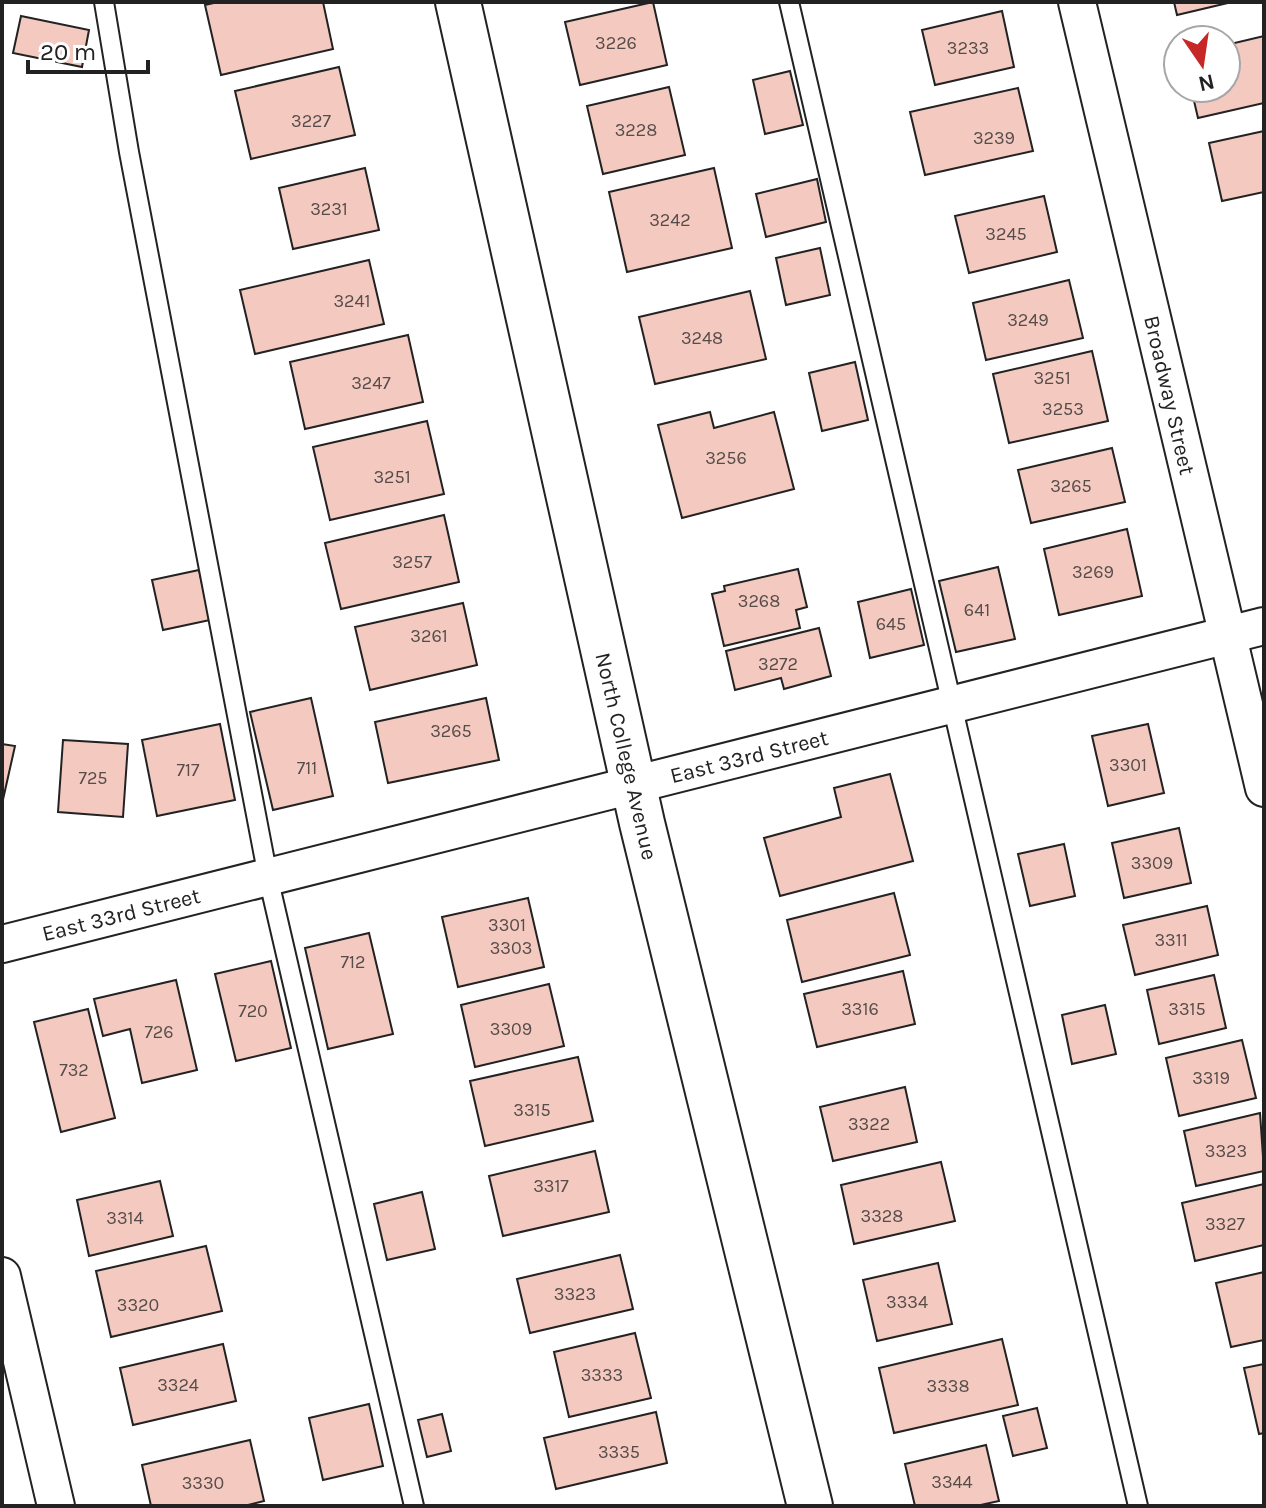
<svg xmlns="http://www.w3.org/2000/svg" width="1266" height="1508" font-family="Karla,sans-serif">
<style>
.building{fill:#f3c9c0;stroke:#222;stroke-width:2}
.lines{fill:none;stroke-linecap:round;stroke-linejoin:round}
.lane-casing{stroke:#222;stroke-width:22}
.street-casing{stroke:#222;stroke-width:40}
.secondary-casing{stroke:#222;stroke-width:48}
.lane{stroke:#fff;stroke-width:18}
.street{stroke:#fff;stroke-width:36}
.secondary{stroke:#fff;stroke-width:44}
.labels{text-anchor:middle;stroke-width:6;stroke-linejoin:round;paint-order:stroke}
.number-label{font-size:18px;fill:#564c4a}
.street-label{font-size:22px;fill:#222;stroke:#fff}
</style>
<rect width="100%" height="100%" fill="#fff"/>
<g class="building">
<polygon points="218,2 323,2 333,49 221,75 205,5"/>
<polygon points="653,2 667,65 580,85 565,22"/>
<polygon points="1174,2 1232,2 1177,15"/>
<polygon points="1002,11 1014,67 935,85 922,30"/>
<polygon points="21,16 89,30 82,67 13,53"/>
<polygon points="1264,36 1264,103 1198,118 1191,88 1226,88 1226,45"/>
<polygon points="339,67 355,135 251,159 235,91"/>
<polygon points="790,71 803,125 765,134 753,80"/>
<polygon points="669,87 685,155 603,174 587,106"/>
<polygon points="1018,88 1033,151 925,175 910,112"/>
<polygon points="1264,131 1264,192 1222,201 1209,143"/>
<polygon points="365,168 379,230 293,249 279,188"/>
<polygon points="714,168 732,248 627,272 609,192"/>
<polygon points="817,179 826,222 766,237 756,194"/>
<polygon points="1044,196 1057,252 969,273 955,216"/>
<polygon points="820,248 830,295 786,305 776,258"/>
<polygon points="369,260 384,324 255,354 240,290"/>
<polygon points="1069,280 1083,338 986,360 973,303"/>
<polygon points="750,291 766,359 655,384 639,317"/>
<polygon points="408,335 423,402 305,429 290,362"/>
<polygon points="1092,351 1108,421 1009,443 993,374"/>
<polygon points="855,362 868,420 822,431 809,373"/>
<polygon points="710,412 714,428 774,412 794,489 682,518 658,425"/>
<polygon points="427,421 444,494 330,520 313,447"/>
<polygon points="1112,448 1125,502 1031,523 1018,470"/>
<polygon points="444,515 459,582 341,609 325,543"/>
<polygon points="1127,529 1142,596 1059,615 1044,549"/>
<polygon points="998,567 1015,639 956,652 939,581"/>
<polygon points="798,569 807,607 796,610 800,628 724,646 712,594 725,591 724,586"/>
<polygon points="199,570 210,620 163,630 152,580"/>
<polygon points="911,589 924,645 870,658 858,602"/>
<polygon points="463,603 477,665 370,690 355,627"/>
<polygon points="819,628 831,676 784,689 781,678 735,690 726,651"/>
<polygon points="311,698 333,796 273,810 250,712"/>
<polygon points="486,698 499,760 388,783 375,722"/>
<polygon points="220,724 235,800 157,816 142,740"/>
<polygon points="1148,724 1164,793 1108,806 1092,736"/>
<polygon points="63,740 128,744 123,817 58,812"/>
<polygon points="2,744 15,746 2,804"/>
<polygon points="890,774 913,861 780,896 764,838 841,817 834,788"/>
<polygon points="1179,828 1191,883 1124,898 1112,843"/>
<polygon points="1064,844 1075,896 1030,906 1018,854"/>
<polygon points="894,893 910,955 802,982 787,920"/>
<polygon points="528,898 544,967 458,987 442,917"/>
<polygon points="1207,906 1218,955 1135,975 1123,925"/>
<polygon points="369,933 393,1034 328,1049 305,948"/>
<polygon points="271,961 291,1048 236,1061 215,974"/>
<polygon points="903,971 915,1024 817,1047 804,994"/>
<polygon points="1214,975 1226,1028 1159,1044 1147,990"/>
<polygon points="176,980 197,1070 142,1083 130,1029 103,1036 94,999"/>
<polygon points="549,984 564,1046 475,1067 461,1005"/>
<polygon points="1105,1005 1116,1054 1072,1064 1062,1015"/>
<polygon points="88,1009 115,1118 61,1132 34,1022"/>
<polygon points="1242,1040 1256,1098 1179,1116 1166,1058"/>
<polygon points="578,1057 593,1121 485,1146 470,1081"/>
<polygon points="905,1087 917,1142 833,1161 820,1107"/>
<polygon points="1260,1113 1264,1171 1196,1186 1184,1131"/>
<polygon points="595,1151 609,1212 503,1236 489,1176"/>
<polygon points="941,1162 955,1221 854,1244 841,1185"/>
<polygon points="160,1181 173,1236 89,1256 77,1200"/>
<polygon points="1264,1184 1264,1245 1195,1261 1182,1203"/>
<polygon points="422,1192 435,1249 387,1260 374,1204"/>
<polygon points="206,1246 222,1311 111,1337 96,1271"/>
<polygon points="620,1255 633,1309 530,1333 517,1279"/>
<polygon points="938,1263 952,1324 877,1341 863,1280"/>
<polygon points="1264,1272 1264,1340 1231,1347 1216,1283"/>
<polygon points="635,1333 651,1398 569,1417 554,1352"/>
<polygon points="1002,1339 1018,1405 894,1433 879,1368"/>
<polygon points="223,1344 236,1401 133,1425 120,1368"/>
<polygon points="1264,1364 1264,1433 1259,1434 1244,1368"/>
<polygon points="369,1404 383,1466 323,1480 309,1418"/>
<polygon points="1037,1408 1047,1448 1013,1456 1003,1416"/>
<polygon points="656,1412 667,1463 556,1489 544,1438"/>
<polygon points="442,1414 451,1451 427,1457 418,1420"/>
<polygon points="250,1440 264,1501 244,1506 151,1506 142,1465"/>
<polygon points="986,1445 999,1501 976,1506 915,1506 905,1464"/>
</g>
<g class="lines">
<defs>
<g id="lane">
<polyline points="104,2 129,152 268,877 414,1506"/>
<polyline points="789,2 1138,1506"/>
</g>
<g id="street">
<polyline points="1077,2 1264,788"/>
<polyline points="2,944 1264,626"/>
<polyline points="2,1276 56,1506"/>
</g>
<polyline id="secondary" points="458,2 642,823 810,1506"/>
</defs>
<use href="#lane" class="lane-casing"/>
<use href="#street" class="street-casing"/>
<use href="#secondary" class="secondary-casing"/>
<use href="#lane" class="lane"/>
<use href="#street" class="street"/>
<use href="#secondary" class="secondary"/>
</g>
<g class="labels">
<g class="number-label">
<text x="616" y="49">3226</text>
<text x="968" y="54">3233</text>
<text x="311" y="127">3227</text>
<text x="636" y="136">3228</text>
<text x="994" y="144">3239</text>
<text x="329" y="215">3231</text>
<text x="670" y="226">3242</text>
<text x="1006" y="240">3245</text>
<text x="352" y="307">3241</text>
<text x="1028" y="326">3249</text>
<text x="702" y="344">3248</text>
<text x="1052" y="384">3251</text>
<text x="371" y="389">3247</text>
<text x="1063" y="415">3253</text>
<text x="726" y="464">3256</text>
<text x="392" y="483">3251</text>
<text x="1071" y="492">3265</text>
<text x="412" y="568">3257</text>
<text x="1093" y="578">3269</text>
<text x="759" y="607">3268</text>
<text x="977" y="616">641</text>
<text x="891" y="630">645</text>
<text x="429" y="642">3261</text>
<text x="778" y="670">3272</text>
<text x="451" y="737">3265</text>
<text x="1128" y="771">3301</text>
<text x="307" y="774">711</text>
<text x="188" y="776">717</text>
<text x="93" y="784">725</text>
<text x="1152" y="869">3309</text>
<text x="507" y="931">3301</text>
<text x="1171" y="946">3311</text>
<text x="511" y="954">3303</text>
<text x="353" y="968">712</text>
<text x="860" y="1015">3316</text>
<text x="1187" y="1015">3315</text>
<text x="253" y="1017">720</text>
<text x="511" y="1035">3309</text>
<text x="159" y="1038">726</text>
<text x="74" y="1076">732</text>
<text x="1211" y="1084">3319</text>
<text x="532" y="1116">3315</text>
<text x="869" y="1130">3322</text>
<text x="1226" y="1157">3323</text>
<text x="551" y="1192">3317</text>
<text x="882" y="1222">3328</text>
<text x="125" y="1224">3314</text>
<text x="1225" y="1230">3327</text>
<text x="575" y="1300">3323</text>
<text x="907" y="1308">3334</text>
<text x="138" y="1311">3320</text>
<text x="602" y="1381">3333</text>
<text x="178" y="1391">3324</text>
<text x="948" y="1392">3338</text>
<text x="619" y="1458">3335</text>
<text x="952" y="1488">3344</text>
<text x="203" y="1489">3330</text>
</g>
<g class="street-label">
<text transform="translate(1170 395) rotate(77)" y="8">Broadway Street</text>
<text transform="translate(627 756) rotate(77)" y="8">North College Avenue</text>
<text transform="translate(749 756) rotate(-14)" y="8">East 33rd Street</text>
<text transform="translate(121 914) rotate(-14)" y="8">East 33rd Street</text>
</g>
</g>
<rect width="1266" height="1508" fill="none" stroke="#222222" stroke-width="8"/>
<g transform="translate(1202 64) rotate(167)"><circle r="38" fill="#ffffff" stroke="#a7a7a7" stroke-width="2"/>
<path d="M0-6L14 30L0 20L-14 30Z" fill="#c62828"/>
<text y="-12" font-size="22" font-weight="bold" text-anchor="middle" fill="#222222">N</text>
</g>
<path d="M28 60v12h120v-12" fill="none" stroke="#222222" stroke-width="4"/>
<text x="40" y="60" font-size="24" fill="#222222" stroke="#ffffff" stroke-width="6" paint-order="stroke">20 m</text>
</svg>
